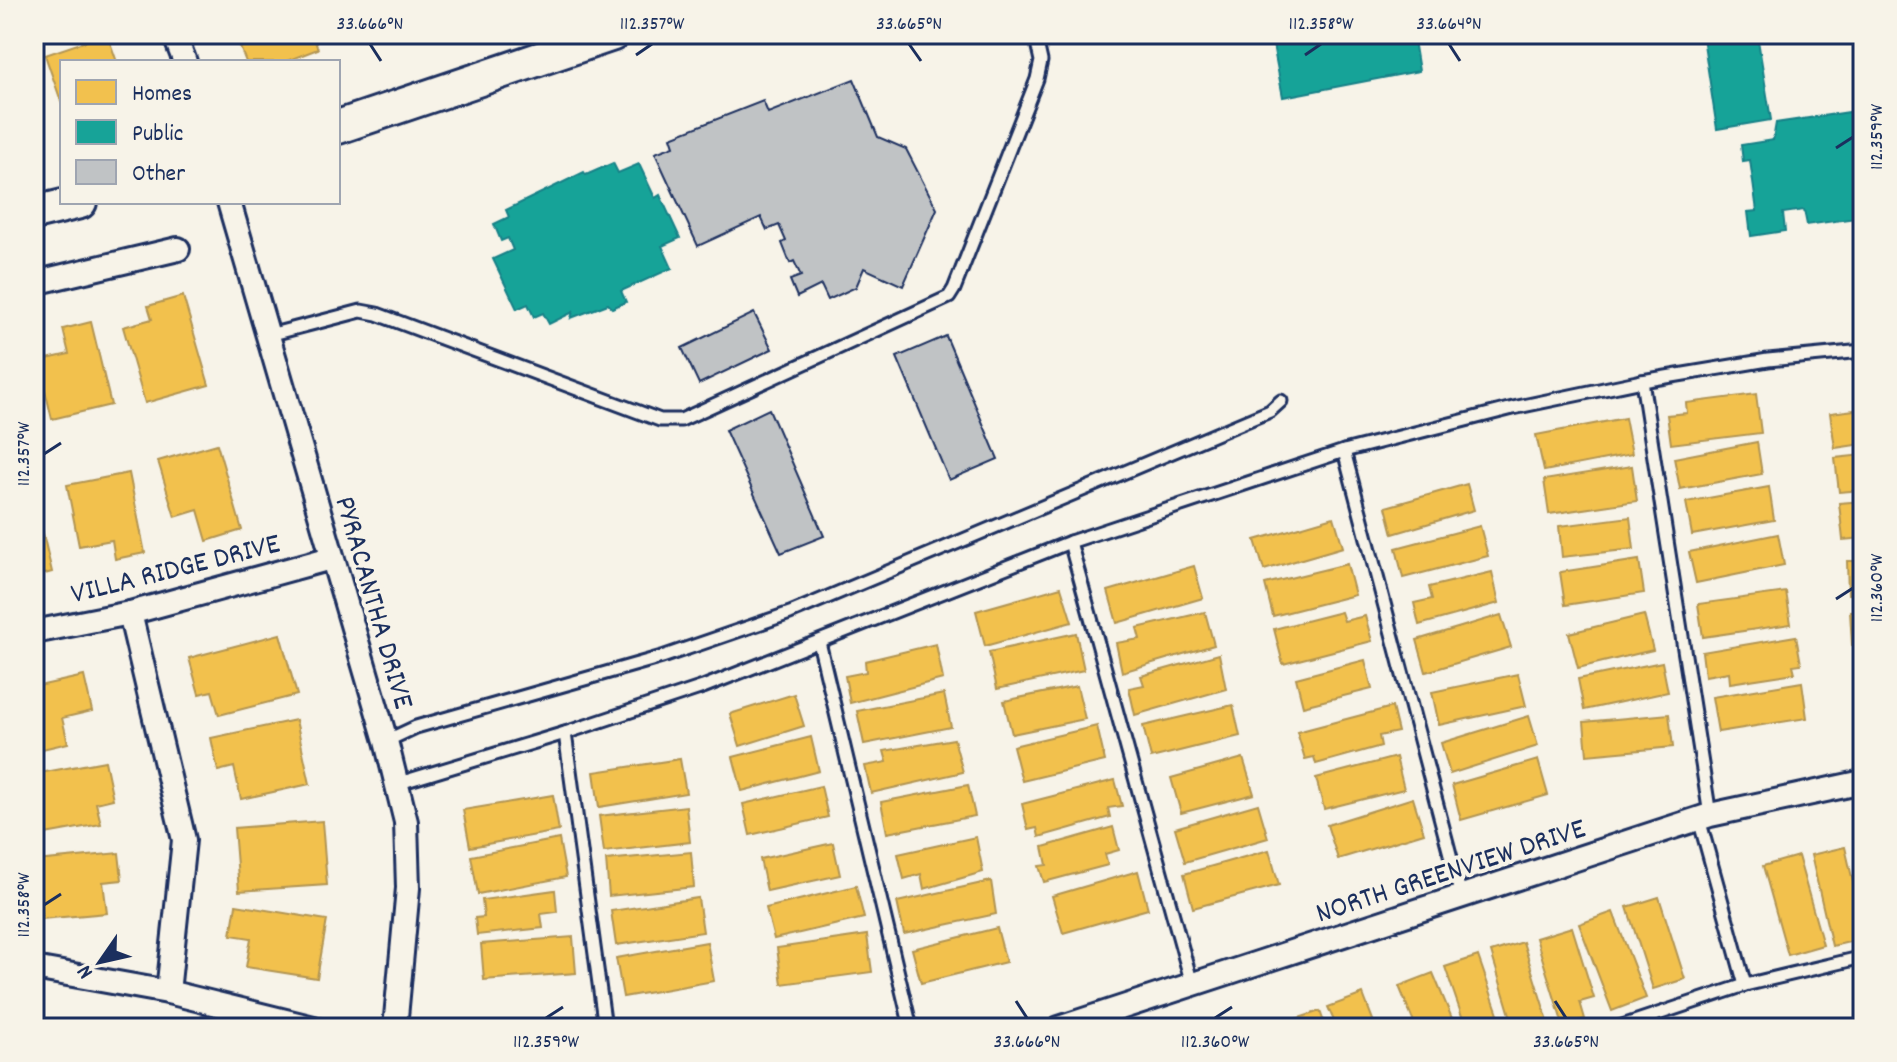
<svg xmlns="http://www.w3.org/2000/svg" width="1897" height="1062" font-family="Dekko,sans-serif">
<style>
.homes{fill:#f2c14e;stroke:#b29553;stroke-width:2}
.public{fill:#17a398;stroke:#188087;stroke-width:2}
.building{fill:#c0c3c5;stroke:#1b2f5e;stroke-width:2}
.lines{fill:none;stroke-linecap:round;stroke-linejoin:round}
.lane-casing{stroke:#1b2f5e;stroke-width:17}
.street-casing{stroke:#1b2f5e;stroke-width:28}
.secondary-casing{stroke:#1b2f5e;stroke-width:38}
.lane{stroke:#f7f3e8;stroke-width:11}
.street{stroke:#f7f3e8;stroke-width:22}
.secondary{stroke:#f7f3e8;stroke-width:32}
.ticks{fill:none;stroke:#1b2f5e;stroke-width:3}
.labels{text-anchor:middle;stroke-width:8;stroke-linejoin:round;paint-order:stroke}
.street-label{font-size:30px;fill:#1b2f5e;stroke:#f7f3e8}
.neatline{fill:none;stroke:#1b2f5e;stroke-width:3}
.ticks-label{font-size:20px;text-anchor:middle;fill:#1b2f5e}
</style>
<rect width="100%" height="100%" fill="#f7f3e8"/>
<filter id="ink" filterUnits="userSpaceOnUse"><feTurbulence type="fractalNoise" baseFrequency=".0125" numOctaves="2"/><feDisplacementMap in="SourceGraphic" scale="16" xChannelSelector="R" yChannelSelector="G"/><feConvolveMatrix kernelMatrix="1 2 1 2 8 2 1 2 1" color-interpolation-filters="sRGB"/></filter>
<g filter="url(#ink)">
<g class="homes">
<polygon points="107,34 117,62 62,62 62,104 45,55"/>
<polygon points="244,34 328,34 314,39 318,49 284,62 246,62 236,37"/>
<polygon points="183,296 209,385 145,403 123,327 152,319 148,306"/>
<polygon points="91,322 111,405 52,419 38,361 69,354 63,329"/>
<polygon points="1756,394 1761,433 1671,444 1667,415 1687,413 1686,403"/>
<polygon points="1863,409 1863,444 1835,448 1830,413"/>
<polygon points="1625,418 1632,454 1544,471 1536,435"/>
<polygon points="1757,442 1762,474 1680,489 1674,458"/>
<polygon points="217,444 242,530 207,541 198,510 175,517 158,461"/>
<polygon points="1863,455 1863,490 1839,492 1835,458"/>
<polygon points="1632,466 1637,501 1549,514 1544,480"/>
<polygon points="129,473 145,553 115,559 112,540 79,546 67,485"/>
<polygon points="1467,484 1474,510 1393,534 1386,507"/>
<polygon points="1769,487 1774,520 1692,535 1686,502"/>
<polygon points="34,495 52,572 34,577"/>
<polygon points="1863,501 1863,538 1843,540 1839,503"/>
<polygon points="1334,517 1343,547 1264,570 1255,540"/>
<polygon points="1630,517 1634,549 1562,557 1559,526"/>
<polygon points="1480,526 1488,556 1403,578 1396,548"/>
<polygon points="1778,534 1784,565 1696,583 1689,552"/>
<polygon points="1639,560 1644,593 1565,605 1560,572"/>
<polygon points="1847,561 1863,561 1863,594 1848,594"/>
<polygon points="1347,564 1355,595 1273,616 1265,584"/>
<polygon points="1194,566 1203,598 1117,623 1108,591"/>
<polygon points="1492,572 1499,603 1419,625 1414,603 1432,599 1429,587"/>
<polygon points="1061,587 1072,622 985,646 976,611"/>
<polygon points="1786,592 1791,624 1703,637 1698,604"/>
<polygon points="1863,610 1863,644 1852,645 1850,611"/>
<polygon points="1205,612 1214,645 1122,672 1116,643 1140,639 1137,628"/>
<polygon points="1341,612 1344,621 1365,616 1372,641 1283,664 1274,629"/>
<polygon points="1501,615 1511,647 1426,672 1417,640"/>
<polygon points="1644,615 1653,650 1578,668 1569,633"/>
<polygon points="1076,633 1084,670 997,689 989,652"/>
<polygon points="280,634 297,695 219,715 212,691 199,694 189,658"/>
<polygon points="1796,636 1801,664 1793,665 1795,673 1730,683 1729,672 1705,676 1702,652"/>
<polygon points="936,644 943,679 850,703 845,676 866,672 865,661"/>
<polygon points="1219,654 1226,689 1135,715 1129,688 1144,685 1141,676"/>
<polygon points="1853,656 1863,656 1863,691 1855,691"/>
<polygon points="1365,660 1372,689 1303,706 1296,678"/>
<polygon points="1662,662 1668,692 1584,710 1578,679"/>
<polygon points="1518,674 1526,706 1439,725 1432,692"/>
<polygon points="84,676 92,711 62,718 68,743 34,751 34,687"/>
<polygon points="1802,682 1807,718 1718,732 1712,697"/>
<polygon points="1077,686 1085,719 1012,734 1004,701"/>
<polygon points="794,694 804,726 740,746 730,714"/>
<polygon points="944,694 951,727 864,744 857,711"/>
<polygon points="1233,705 1240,736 1151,758 1143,726"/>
<polygon points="1392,707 1398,732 1379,736 1381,746 1316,764 1314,757 1305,759 1297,732"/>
<polygon points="1669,714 1673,747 1587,755 1584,722"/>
<polygon points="1529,716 1538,746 1450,774 1441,743"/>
<polygon points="296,720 310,784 241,799 234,767 218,771 211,738"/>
<polygon points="1097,726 1105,761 1022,781 1013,746"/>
<polygon points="811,737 819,771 742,791 733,757"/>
<polygon points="954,739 963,772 871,793 865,766 887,762 884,751"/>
<polygon points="1396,757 1404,789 1324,809 1316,778"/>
<polygon points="1243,758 1254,794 1181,813 1171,778"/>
<polygon points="680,759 686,793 599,807 594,772"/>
<polygon points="1538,760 1548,795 1461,820 1452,785"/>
<polygon points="105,761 113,799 96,803 101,824 34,836 34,774"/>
<polygon points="1115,780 1122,806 1108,808 1110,817 1039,837 1037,828 1028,830 1022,804"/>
<polygon points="968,785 975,816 887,833 881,802"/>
<polygon points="821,786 828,817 750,835 743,804"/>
<polygon points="553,795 559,831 470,847 463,810"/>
<polygon points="1413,798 1424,833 1338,859 1327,825"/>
<polygon points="1258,804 1268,838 1185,862 1175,828"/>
<polygon points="686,806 690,842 604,852 599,816"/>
<polygon points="322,821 327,885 239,891 234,828"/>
<polygon points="1113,827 1119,850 1105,854 1108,865 1044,882 1039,866 1047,865 1043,847"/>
<polygon points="976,837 983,872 924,889 921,874 904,879 898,854"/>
<polygon points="559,839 566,877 478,894 471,856"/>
<polygon points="833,843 840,875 767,891 760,859"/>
<polygon points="1845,847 1863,925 1863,939 1832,946 1811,855"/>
<polygon points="1269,850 1279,885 1193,908 1184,874"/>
<polygon points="691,852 694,887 609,896 606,860"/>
<polygon points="119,853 122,880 103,882 107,913 42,919 36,861"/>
<polygon points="1798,856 1823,945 1788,955 1763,866"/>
<polygon points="1138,871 1148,909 1063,933 1052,896"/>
<polygon points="991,881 996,914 904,934 897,902"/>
<polygon points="856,886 864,918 774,939 766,908"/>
<polygon points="555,890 557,912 541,914 543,928 477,935 475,918 484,917 482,900"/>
<polygon points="1659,897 1685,979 1653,989 1627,907"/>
<polygon points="698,898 703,932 616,945 611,911"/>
<polygon points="236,905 327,920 317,978 246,967 251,938 231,935"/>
<polygon points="1613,912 1646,998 1612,1011 1579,924"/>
<polygon points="1572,927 1594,998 1580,1002 1585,1019 1563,1025 1536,938"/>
<polygon points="997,928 1006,962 921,983 912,949"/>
<polygon points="867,935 872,972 782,984 777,948"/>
<polygon points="573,937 576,973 484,980 481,944"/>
<polygon points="707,942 714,981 623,997 616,958"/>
<polygon points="1523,942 1550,1028 1514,1028 1491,952"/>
<polygon points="1478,956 1503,1028 1466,1028 1445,967"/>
<polygon points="1433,973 1456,1028 1416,1028 1399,986"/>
<polygon points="1363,994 1376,1028 1337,1028 1328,1007"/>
<polygon points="1320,1011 1326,1028 1289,1028 1287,1022"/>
</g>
<g class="public">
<polygon points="1271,34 1413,34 1419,71 1283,97"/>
<polygon points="1719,34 1757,34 1771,120 1717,129 1703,37"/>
<polygon points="1863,110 1863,206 1854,207 1856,218 1807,225 1804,210 1783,213 1785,231 1751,236 1748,212 1757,211 1750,160 1743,161 1741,145 1773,140 1776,123"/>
<polygon points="613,163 618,173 639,164 655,198 660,195 680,238 662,246 672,268 621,291 626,302 612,308 608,304 571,318 573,312 549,324 543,313 534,317 528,304 517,309 493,259 513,250 508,238 501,241 494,224 509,217 506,210 584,172 586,175"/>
</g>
<g class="building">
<polygon points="854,79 878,137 906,149 937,209 903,286 864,268 856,287 828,300 821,285 797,297 790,280 801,276 794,261 790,263 782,243 786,241 779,225 767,230 761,217 698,246 655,153 674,146 671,137 763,101 768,113"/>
<polygon points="754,313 772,349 699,384 682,348"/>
<polygon points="946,336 998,459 949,480 897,357"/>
<polygon points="769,409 824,536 781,553 725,430"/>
</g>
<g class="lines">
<defs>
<g id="lane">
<polyline points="269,335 361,311 377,314 660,420 681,420 949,297 954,289 1037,79 1041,61 1035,34"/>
<polyline points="1642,381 1710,815"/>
<polyline points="1344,451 1461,896"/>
<polyline points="1070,542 1192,984"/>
<polyline points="819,642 911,1028"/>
<polyline points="565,733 605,1028"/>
<polyline points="386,741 416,727 662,657 790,613 1270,411 1281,401"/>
<polyline points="396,784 565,733 703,687 1070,542 1344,451 1513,408 1642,381 1768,360 1863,351"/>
<polyline points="1699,819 1745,985"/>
<polyline points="1616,1028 1745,985 1863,957"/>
</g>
<g id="street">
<polyline points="174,34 185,62"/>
<polyline points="229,202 386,741 406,822 408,888 395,1028"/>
<polyline points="34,283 178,249"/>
<polyline points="130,613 184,840 168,992"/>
<polyline points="34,632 130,613 331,558"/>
<polyline points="34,968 168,992 314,1028"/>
<polyline points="1059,1028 1710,815 1863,782"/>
</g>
<g id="secondary">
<polyline points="338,127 613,34"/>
<polyline points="34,213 80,202"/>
</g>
</defs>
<use href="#lane" class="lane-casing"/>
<use href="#street" class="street-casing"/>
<use href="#secondary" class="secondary-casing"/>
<use href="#lane" class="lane"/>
<use href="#street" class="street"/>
<use href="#secondary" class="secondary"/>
</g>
</g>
<path class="ticks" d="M370,44L381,61M909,44L921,61M1449,44L1460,61M636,55L652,44M1305,55L1321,44M1836,148L1853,137M44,454L61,443M1836,599L1853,588M44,905L61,894M1016,1001L1027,1018M1555,1001L1566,1018M546,1018L563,1007M1215,1018L1232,1007"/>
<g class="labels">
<g class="street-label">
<text transform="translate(175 567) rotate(-14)" y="10">VILLA RIDGE DRIVE</text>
<text transform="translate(376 602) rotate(74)" y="10">PYRACANTHA DRIVE</text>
<text transform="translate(1450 869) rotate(-18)" y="10">NORTH GREENVIEW DRIVE</text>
</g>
</g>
<rect width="1897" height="1062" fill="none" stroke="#f7f3e8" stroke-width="88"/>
<rect x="60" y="60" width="280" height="144" fill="#f7f3e8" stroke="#9fa5b1" stroke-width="2"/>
<rect x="76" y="80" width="40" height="24" fill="#f2c14e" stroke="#9fa5b1" stroke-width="2"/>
<text x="132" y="100" font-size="24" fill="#1b2f5e">Homes</text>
<rect x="76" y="120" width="40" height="24" fill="#17a398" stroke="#9fa5b1" stroke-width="2"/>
<text x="132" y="140" font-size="24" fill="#1b2f5e">Public</text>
<rect x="76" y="160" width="40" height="24" fill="#c0c3c5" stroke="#9fa5b1" stroke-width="2"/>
<text x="132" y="180" font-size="24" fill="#1b2f5e">Other</text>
<g transform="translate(100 962) rotate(236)" stroke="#f7f3e8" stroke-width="6" paint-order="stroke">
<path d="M0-6L14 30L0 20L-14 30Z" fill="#1b2f5e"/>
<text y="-12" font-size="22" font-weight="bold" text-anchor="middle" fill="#1b2f5e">N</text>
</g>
<rect x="44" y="44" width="1809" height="974" class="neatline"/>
<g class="ticks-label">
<text x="370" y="29">33.666°N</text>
<text x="652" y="29">112.357°W</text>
<text x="909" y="29">33.665°N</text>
<text x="1321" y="29">112.358°W</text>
<text x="1449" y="29">33.664°N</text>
<text transform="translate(1875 137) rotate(-90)" y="7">112.359°W</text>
<text transform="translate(22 454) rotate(-90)" y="7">112.357°W</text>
<text transform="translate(1875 588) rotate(-90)" y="7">112.360°W</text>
<text transform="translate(22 905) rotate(-90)" y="7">112.358°W</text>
<text x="546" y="1047">112.359°W</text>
<text x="1027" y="1047">33.666°N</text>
<text x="1215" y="1047">112.360°W</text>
<text x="1566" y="1047">33.665°N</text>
</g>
</svg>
